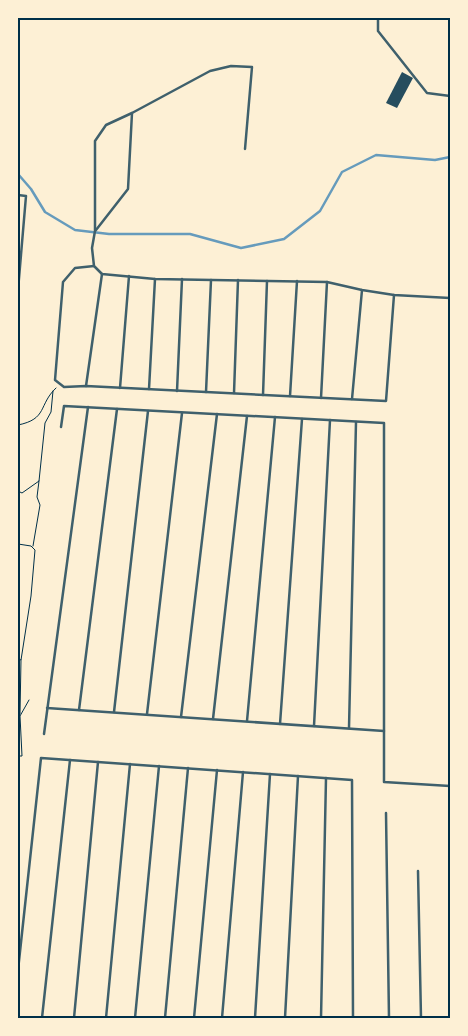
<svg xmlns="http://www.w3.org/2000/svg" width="468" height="1036" font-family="Inter,sans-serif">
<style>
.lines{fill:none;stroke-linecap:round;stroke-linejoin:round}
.stream{stroke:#669bbc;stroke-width:2.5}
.building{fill:#264d5e}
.path{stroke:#003049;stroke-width:1}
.service{stroke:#3f606c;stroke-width:2.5}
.neatline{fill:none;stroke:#003049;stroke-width:2}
</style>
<rect width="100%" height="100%" fill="#fdf0d5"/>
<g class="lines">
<polyline class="stream" points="18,174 31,189 45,212 75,230 109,234 190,234 241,248 284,239 320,211 342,172 376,155 435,160 450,157"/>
</g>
<polygon class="building" points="402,72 413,78 397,108 386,103"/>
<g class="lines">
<g class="path">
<path d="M18,425C48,419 38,405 56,388"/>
<polyline points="18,491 22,493 39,481 45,423 51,412 53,391"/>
<polyline points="18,544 31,546 35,550 31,596 21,660 18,659"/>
<polyline points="33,546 40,505 37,497 39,481"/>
<polyline points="20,714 21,660"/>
<polyline points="18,756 22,756 20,716 29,700"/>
</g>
<g class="service">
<polyline points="378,18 378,31 427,93 450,96"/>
<polyline points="245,149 252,67 231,66 210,71 132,113 106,125 95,141 95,231 92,248 94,266 102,274 155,279 327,282 362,290 394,295 450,298"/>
<polyline points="18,195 26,196 18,290"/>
<polyline points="96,230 128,189 132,113"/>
<polyline points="94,266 75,268 63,282 55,380 64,387 86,386 386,401 394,295"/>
<polyline points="86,386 102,274"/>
<polyline points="120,388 129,276"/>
<polyline points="149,389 155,279"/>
<polyline points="177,391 182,279"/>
<polyline points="206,392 211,280"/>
<polyline points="234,393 238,280"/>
<polyline points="263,395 267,281"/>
<polyline points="290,396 297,281"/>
<polyline points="321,398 327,282"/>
<polyline points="352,399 362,290"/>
<polyline points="61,427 64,406 384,423 384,782 450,786"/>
<polyline points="47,708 384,731"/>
<polyline points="79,710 117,409"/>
<polyline points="114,712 148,411"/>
<polyline points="147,714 182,413"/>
<polyline points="181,717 217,414"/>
<polyline points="213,719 247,416"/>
<polyline points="247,721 275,417"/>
<polyline points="280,724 302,419"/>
<polyline points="314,726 330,420"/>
<polyline points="349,728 356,422"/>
<polyline points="44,734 88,407"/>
<polyline points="386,813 389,1018"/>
<polyline points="418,871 421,1018"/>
<polyline points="18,970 41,758 352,780 353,1018"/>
<polyline points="42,1018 70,760"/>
<polyline points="74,1018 98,762"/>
<polyline points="106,1018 130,764"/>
<polyline points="135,1018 159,766"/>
<polyline points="165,1018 188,768"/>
<polyline points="194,1018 217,770"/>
<polyline points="222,1018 243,772"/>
<polyline points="255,1018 270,774"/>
<polyline points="285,1018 298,776"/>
<polyline points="321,1018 326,778"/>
</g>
</g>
<rect width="468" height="1036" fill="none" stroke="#fdf0d5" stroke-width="38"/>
<rect x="19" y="19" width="430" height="998" class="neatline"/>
</svg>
